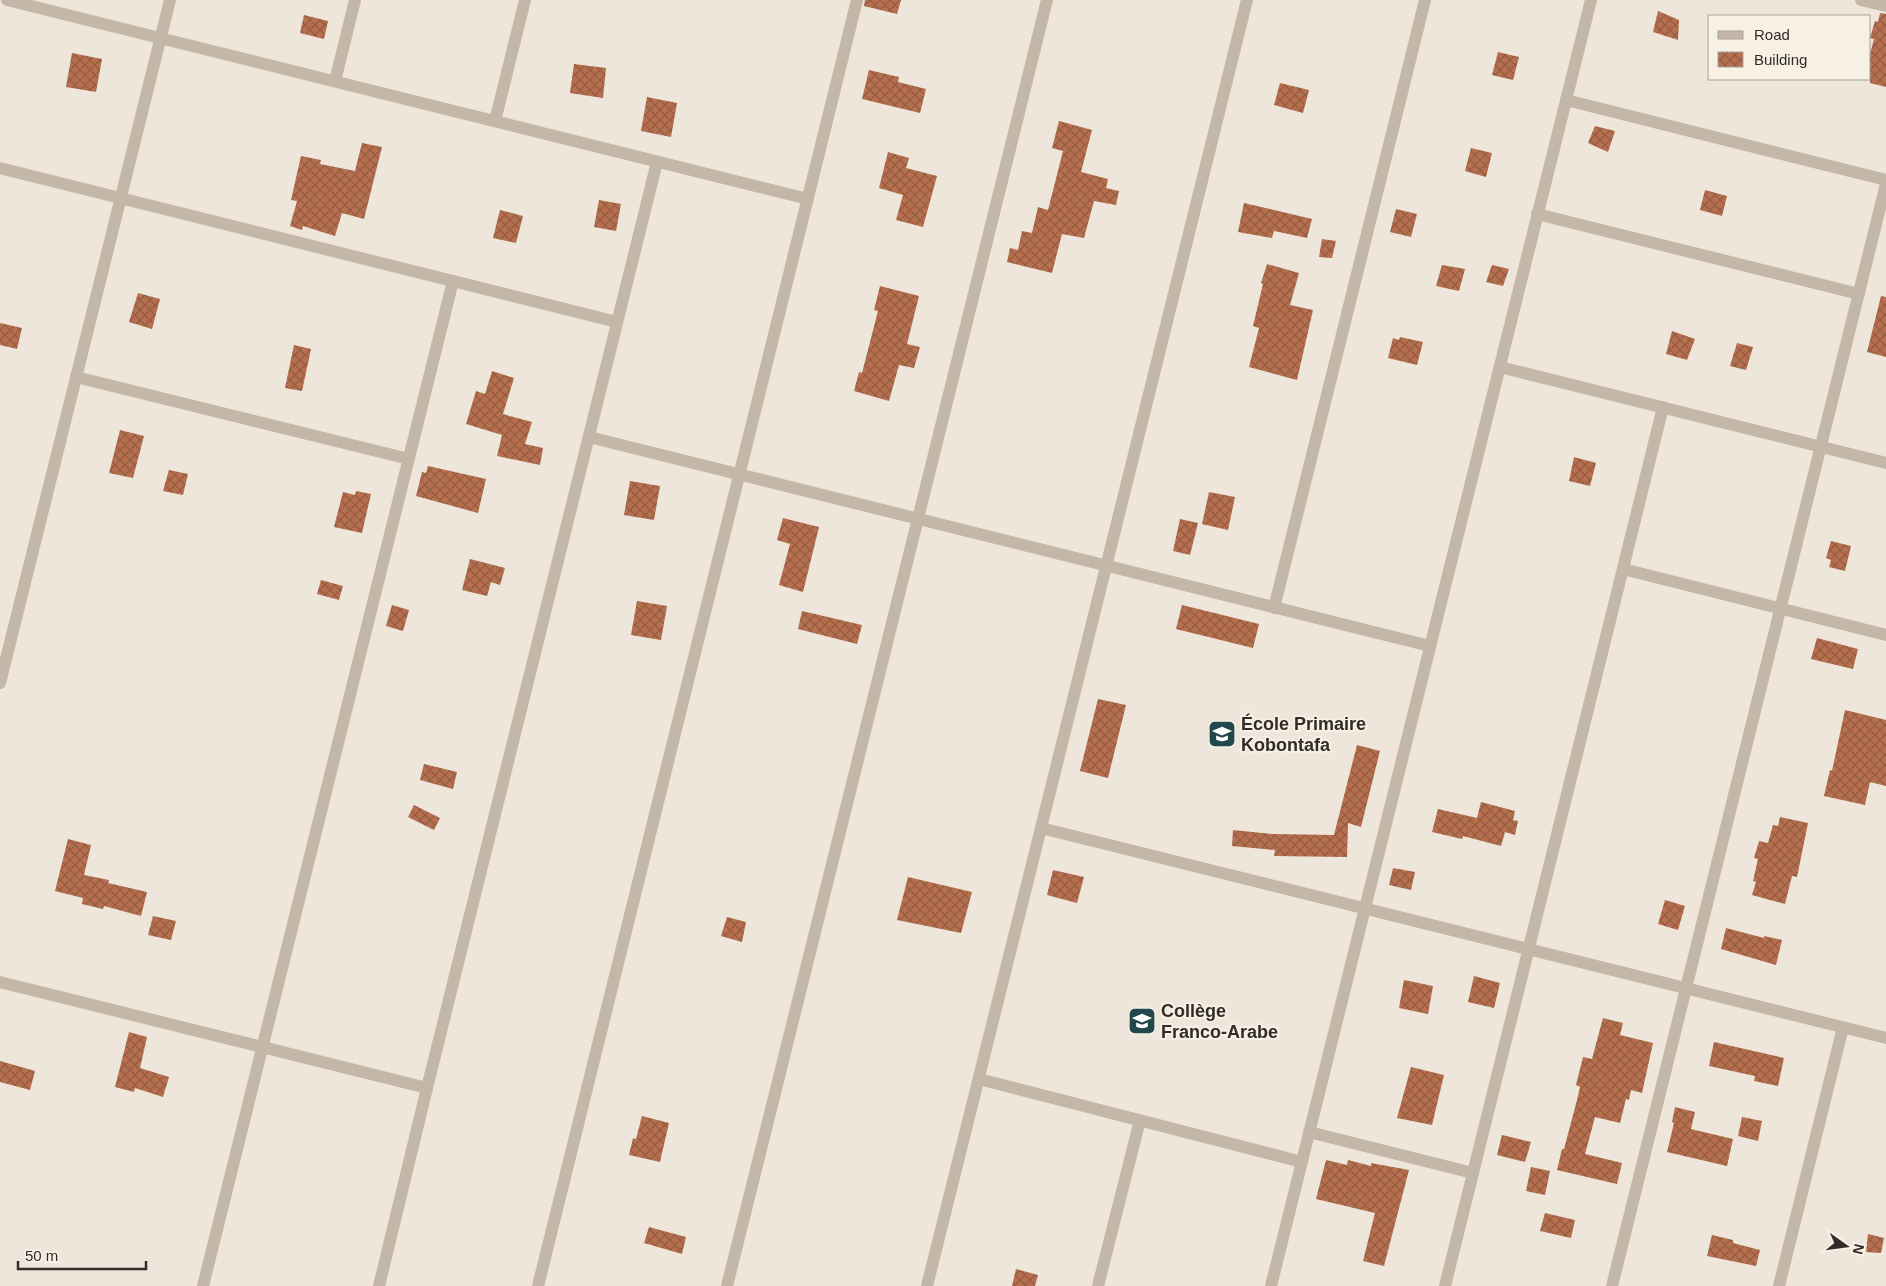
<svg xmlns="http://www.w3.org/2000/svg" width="1886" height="1286" font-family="Arial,sans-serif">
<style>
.building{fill:url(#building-cross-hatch)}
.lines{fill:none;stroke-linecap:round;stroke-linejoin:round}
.minor{stroke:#c4b7a7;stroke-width:12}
.labels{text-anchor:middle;stroke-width:4;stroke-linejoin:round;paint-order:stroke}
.poi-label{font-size:18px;font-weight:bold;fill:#322b27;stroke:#f6f0e5;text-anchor:start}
</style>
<defs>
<pattern id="building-cross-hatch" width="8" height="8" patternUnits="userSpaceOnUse" patternTransform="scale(1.25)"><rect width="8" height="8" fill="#b6704f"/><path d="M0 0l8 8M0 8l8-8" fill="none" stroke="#955c42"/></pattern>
</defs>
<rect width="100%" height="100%" fill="#eee6da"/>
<g class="building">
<polygon points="865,0 901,0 897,14 864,6"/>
<polygon points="1658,11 1679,20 1678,40 1653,32"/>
<polygon points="1880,13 1886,14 1886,87 1870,83 1870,54 1874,39 1870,38 1875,21 1878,22"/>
<polygon points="304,15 328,21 324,39 300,33"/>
<polygon points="1498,52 1519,57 1513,80 1492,75"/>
<polygon points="72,53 102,59 96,92 66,87"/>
<polygon points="574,64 606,68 603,98 570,93"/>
<polygon points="869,70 899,77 898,82 926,89 920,113 862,99"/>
<polygon points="1280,83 1309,90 1303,113 1274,105"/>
<polygon points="647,97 677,103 671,137 641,131"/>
<polygon points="1059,121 1092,130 1081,172 1108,179 1106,188 1119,191 1116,205 1094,201 1084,238 1062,234 1052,273 1007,262 1010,248 1018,250 1022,231 1032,233 1038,207 1048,210 1063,151 1052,148"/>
<polygon points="1595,126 1615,131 1608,152 1588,143"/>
<polygon points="362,143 382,147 364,219 342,213 335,236 303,226 302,230 290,226 297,201 291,200 301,156 321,160 320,164 355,171"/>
<polygon points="1471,148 1492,153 1486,177 1465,171"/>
<polygon points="888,152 909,158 906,168 937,176 923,227 896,220 903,195 879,188"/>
<polygon points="1705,190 1727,196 1722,216 1700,210"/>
<polygon points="599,200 621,204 616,231 594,227"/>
<polygon points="1244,203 1312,219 1307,238 1274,231 1272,238 1238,232"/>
<polygon points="1396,209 1417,214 1411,237 1390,232"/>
<polygon points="500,210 523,216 516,243 493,238"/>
<polygon points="1322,239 1336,241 1332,258 1319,257"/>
<polygon points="1267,264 1299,273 1290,305 1313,310 1297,380 1249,367 1259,328 1253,326 1263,284 1261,283"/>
<polygon points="1442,265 1465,269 1459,291 1436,286"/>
<polygon points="1492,265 1509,269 1503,286 1486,282"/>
<polygon points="880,286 919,296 907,344 920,347 914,368 899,365 889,401 854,391 859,372 862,373 878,311 874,310"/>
<polygon points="138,293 160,299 152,329 129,322"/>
<polygon points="1881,296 1886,297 1886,357 1867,352"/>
<polygon points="0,323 22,328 17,349 0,345"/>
<polygon points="1672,331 1695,339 1687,360 1666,354"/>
<polygon points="1400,337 1423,342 1417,365 1388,358 1393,338 1399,340"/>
<polygon points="1737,343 1753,347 1746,370 1730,366"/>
<polygon points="294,345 311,349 302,391 285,388"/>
<polygon points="492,371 514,378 503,414 532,422 525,444 543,448 540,465 497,456 502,435 466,424 476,391 485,394"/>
<polygon points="120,430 144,436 133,478 109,473"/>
<polygon points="1574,457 1596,463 1590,486 1569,481"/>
<polygon points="428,466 486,479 478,513 416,496 422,472 426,473"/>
<polygon points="169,470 188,474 183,495 163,491"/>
<polygon points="630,481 660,486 654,520 624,515"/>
<polygon points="356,491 371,494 362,533 334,527 343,492 355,495"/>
<polygon points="1209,492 1235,497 1228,530 1202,524"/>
<polygon points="783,518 819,527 803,592 779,585 790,544 777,540"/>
<polygon points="1180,519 1198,523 1190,555 1173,551"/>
<polygon points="1831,541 1851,546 1845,571 1829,567 1831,560 1826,558"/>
<polygon points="470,559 505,568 500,585 491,582 487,596 462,590"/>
<polygon points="321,580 343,586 339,600 317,594"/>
<polygon points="637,601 667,606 661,640 631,635"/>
<polygon points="392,605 409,610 403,631 386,626"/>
<polygon points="1182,605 1259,624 1253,648 1176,629"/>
<polygon points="802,611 862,625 857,644 798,629"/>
<polygon points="1817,638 1858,649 1853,669 1811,659"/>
<polygon points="1098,699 1126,705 1108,778 1080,771"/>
<polygon points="1845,710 1886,720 1886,786 1870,782 1865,805 1824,796 1830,770 1832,771"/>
<polygon points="1357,745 1380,751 1361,827 1348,823 1347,857 1274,856 1275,850 1232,846 1233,830 1273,834 1334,835"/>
<polygon points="424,764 457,772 453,789 420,780"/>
<polygon points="1481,802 1515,811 1513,820 1518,821 1515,835 1505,832 1501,846 1463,836 1462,839 1432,832 1438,809 1477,818"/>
<polygon points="414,805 440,818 434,830 408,817"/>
<polygon points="1780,817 1808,823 1797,877 1792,876 1785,904 1752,895 1756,882 1753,881 1758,859 1754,858 1759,841 1768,843 1773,825 1778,826"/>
<polygon points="68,839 91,845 84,875 109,880 108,883 147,892 141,916 104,906 103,909 82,904 83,898 55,891"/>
<polygon points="1393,868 1415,872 1411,890 1389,885"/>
<polygon points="1053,870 1084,877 1077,903 1047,895"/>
<polygon points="908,877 972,892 961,933 897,920"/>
<polygon points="1665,900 1685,906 1678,930 1658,924"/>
<polygon points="153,916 176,921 171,940 148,935"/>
<polygon points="727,917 746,922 742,942 721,936"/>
<polygon points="1726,928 1764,938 1764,936 1782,940 1776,965 1721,949"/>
<polygon points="1474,976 1500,983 1494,1008 1468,1002"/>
<polygon points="1404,980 1433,986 1428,1014 1399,1008"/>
<polygon points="1603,1018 1623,1023 1620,1035 1653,1043 1642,1093 1631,1090 1629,1100 1626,1099 1620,1123 1595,1117 1585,1154 1622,1163 1617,1184 1557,1170 1562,1149 1564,1149 1577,1100 1580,1087 1576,1085 1583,1057 1592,1059"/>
<polygon points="129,1032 147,1037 140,1068 169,1077 163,1097 135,1088 134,1092 115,1087"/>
<polygon points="1714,1042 1784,1058 1778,1086 1754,1081 1755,1076 1709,1066"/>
<polygon points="0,1061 35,1071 30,1090 0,1082"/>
<polygon points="1411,1067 1444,1075 1432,1125 1397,1118"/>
<polygon points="1675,1107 1695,1112 1691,1129 1733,1139 1727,1166 1667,1152 1674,1123 1672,1122"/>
<polygon points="642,1116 669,1123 660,1162 629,1155 633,1138 636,1139"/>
<polygon points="1742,1117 1762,1121 1758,1141 1738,1136"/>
<polygon points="1502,1135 1531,1142 1525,1162 1497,1155"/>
<polygon points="1326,1160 1347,1165 1348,1160 1371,1166 1371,1163 1409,1170 1384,1266 1363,1261 1375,1213 1316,1199"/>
<polygon points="1531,1167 1550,1171 1545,1195 1526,1191"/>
<polygon points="1545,1213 1575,1220 1571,1238 1540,1231"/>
<polygon points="649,1227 686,1237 682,1254 644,1243"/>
<polygon points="1868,1234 1884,1238 1881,1253 1866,1252"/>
<polygon points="1712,1235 1733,1240 1733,1243 1760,1250 1756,1266 1707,1256"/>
<polygon points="1016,1269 1038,1275 1035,1286 1012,1286"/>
</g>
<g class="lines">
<g class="minor">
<polyline points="7,0 808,199"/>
<polyline points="1861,0 1886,6"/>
<polyline points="335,81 355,0"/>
<polyline points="1566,100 1886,180"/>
<polyline points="495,121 525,0"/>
<polyline points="0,168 617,322"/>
<polyline points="1537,214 1859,294"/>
<polyline points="1500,367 1886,463"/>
<polyline points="76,377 409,459"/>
<polyline points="589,437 1430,646"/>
<polyline points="1623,569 1886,635"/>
<polyline points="1274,608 1425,0"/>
<polyline points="0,683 170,0"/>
<polyline points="1041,828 1886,1038"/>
<polyline points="0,982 427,1088"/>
<polyline points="979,1079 1302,1162"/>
<polyline points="1309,1132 1473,1173"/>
<polyline points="203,1286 453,281"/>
<polyline points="379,1286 427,1088 657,162"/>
<polyline points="538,1286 857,0"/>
<polyline points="727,1286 1047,0"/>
<polyline points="927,1286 1247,0"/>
<polyline points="1098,1286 1140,1120"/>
<polyline points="1271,1286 1591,0"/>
<polyline points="1445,1286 1663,407"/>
<polyline points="1612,1286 1886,184"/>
<polyline points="1779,1286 1843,1027"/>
</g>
</g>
<defs>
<symbol id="school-square" viewBox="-11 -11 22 22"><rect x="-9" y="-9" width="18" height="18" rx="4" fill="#22474d" stroke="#f6f0e5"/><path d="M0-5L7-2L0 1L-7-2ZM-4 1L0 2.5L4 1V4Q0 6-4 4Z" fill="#fff"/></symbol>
</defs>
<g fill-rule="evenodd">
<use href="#school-square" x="1206" y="718" width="32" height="32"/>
<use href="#school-square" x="1126" y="1005" width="32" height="32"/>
</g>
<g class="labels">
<g class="poi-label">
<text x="1241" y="730">École Primaire<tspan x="1241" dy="21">Kobontafa</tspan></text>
<text x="1161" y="1017">Collège<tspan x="1161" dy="21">Franco-Arabe</tspan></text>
</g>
</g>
<rect x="1708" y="15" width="162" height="65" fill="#f6f0e5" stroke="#a8a199"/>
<rect x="1718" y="31" width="25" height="8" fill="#c4b7a7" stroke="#a8a199"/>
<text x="1754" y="40" font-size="15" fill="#322b27">Road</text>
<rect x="1718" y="52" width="25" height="15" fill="url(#building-cross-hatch)" stroke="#a8a199"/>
<text x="1754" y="65" font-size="15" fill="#322b27">Building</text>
<g transform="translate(1846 1246) rotate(104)" stroke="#f6f0e5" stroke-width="4" paint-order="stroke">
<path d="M0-4L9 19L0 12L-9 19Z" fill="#322b27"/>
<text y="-8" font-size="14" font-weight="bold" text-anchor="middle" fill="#322b27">N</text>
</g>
<path d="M18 1261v8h128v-8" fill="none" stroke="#322b27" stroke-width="2.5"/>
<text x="25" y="1261" font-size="15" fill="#322b27" stroke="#f6f0e5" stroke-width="4" paint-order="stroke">50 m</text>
</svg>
